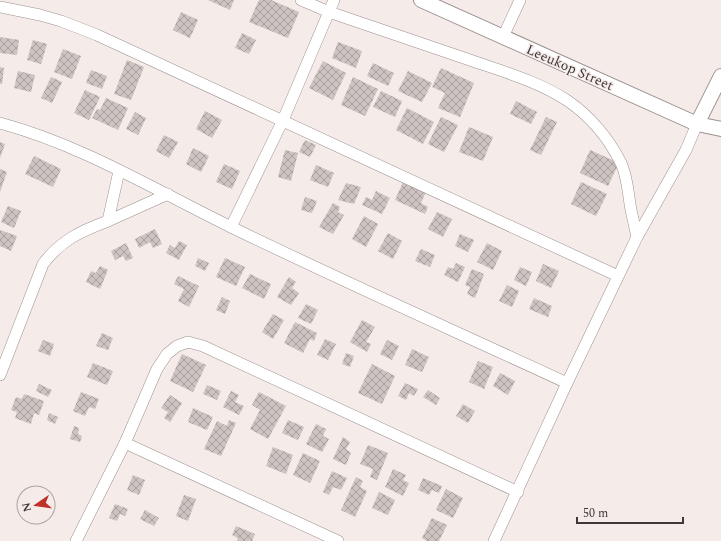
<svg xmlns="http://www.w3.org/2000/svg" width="721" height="541" font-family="Spectral,serif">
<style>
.building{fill:url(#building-cross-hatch)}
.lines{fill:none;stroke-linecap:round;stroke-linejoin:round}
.minor-casing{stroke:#9b918f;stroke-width:12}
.tertiary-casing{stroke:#9b918f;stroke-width:16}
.minor{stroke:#fff;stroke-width:11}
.tertiary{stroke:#fff;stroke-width:14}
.labels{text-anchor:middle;stroke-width:3;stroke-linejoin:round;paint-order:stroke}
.street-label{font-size:14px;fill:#3e3939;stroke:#f5ebe9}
</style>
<defs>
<pattern id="building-cross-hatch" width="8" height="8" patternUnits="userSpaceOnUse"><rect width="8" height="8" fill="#cdc3c1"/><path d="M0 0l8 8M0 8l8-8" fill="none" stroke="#a89f9e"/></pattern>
</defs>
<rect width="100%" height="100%" fill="#f5ebe9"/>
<g class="building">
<polygon points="208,0 234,0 230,10"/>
<polygon points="259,0 271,0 299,12 288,38 249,22"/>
<polygon points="181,12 198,20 190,38 173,30"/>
<polygon points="242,33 256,40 249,54 235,48"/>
<polygon points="0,37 19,40 17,55 0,53"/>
<polygon points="33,40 47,44 41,64 27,60"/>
<polygon points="338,42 362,51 356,68 332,58"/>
<polygon points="63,49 81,56 72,79 54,72"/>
<polygon points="127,60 144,67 131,100 114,94"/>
<polygon points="323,61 346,73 333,100 309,88"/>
<polygon points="373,63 394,73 388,86 367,76"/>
<polygon points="0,67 4,68 2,84 0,84"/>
<polygon points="441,68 474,83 460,117 438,108 445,93 432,87"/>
<polygon points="91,70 107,76 102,89 86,83"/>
<polygon points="18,71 35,75 31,92 14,88"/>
<polygon points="408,71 432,83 422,102 398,91"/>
<polygon points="51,77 62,82 52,103 41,98"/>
<polygon points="353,77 378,89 365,116 341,105"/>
<polygon points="85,90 100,97 89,120 74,113"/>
<polygon points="381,91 402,101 395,117 373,107"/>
<polygon points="106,98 128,108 118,130 92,118 97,109 100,110"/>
<polygon points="516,101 537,112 531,124 510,114"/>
<polygon points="407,108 434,122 423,144 396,130"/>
<polygon points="205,111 222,120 212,138 196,129"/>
<polygon points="135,112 146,118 138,135 126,129"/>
<polygon points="441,117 458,125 444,152 428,144"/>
<polygon points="546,117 557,122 541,155 530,150"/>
<polygon points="469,127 493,137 483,161 459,152"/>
<polygon points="164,135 178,142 169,158 156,151"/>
<polygon points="305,140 316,145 310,157 299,152"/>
<polygon points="0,142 5,144 0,158"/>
<polygon points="193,148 209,156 201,172 186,164"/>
<polygon points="285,150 298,153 291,181 278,177"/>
<polygon points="590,150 619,163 608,186 580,173"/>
<polygon points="34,156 61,169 53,187 25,174"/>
<polygon points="224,164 240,171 232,189 216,182"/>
<polygon points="316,165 334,173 328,187 310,180"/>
<polygon points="0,169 7,172 0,192"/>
<polygon points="403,182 426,192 421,203 428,207 425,214 395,200"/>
<polygon points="581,182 607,194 596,216 571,204"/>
<polygon points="346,183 361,187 354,204 338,200"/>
<polygon points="376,191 390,198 382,214 362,205 366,197 372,200"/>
<polygon points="305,197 317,201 312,213 301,210"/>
<polygon points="333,203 340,207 338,212 344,215 333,234 319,227"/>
<polygon points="8,206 21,211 14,228 1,222"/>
<polygon points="437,212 452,219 443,237 428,229"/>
<polygon points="364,216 378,224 366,247 352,239"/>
<polygon points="155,229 162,244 153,248 150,242 139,248 135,239"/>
<polygon points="0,230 17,236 11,251 0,246"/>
<polygon points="388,233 402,241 393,259 378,251"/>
<polygon points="460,234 474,240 468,252 455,246"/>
<polygon points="179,241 187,245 179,260 166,253 170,245 175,248"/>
<polygon points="126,243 133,258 126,261 123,256 115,260 111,251"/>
<polygon points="487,243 502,251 493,270 477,262"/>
<polygon points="421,249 435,255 430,267 415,261"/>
<polygon points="198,258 209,263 205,271 195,266"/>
<polygon points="225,258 245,267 236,286 216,277"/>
<polygon points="456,263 465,267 458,282 444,275 448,267 453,269"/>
<polygon points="543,264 559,271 551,288 536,281"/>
<polygon points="100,266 108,270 100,289 86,282 91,271 96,273"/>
<polygon points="520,267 532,272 526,286 514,280"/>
<polygon points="472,269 484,274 475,298 467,294 470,287 465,285"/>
<polygon points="250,274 271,284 264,299 242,288"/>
<polygon points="178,276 199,286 189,307 178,301 184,289 174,284"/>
<polygon points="289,277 296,282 292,288 299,293 291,305 277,297"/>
<polygon points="507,285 519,291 512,307 499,301"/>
<polygon points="222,297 230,301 225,314 216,310"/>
<polygon points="534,298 552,306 548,317 529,309"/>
<polygon points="306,304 318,310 311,324 298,318"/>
<polygon points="273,314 284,320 273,339 262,332"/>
<polygon points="362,320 375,327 366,342 371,344 367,352 350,342"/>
<polygon points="295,322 317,333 314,341 310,339 303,353 284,343"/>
<polygon points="102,333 113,338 108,350 96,346"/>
<polygon points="325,339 336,344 328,360 317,355"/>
<polygon points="43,340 54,344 50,356 38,351"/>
<polygon points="387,340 399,346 392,360 380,354"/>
<polygon points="412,349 429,357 422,372 405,365"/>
<polygon points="346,353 354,356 350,367 342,364"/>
<polygon points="182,354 206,365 193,392 170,381"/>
<polygon points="478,361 493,367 484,389 469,382"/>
<polygon points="93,363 113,371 107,385 87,377"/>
<polygon points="372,364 395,376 382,404 358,393"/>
<polygon points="500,373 515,381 508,395 493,386"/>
<polygon points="405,383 418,389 414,396 409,393 406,400 398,396"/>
<polygon points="39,384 52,390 48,397 36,391"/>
<polygon points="207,385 221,391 217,400 203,394"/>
<polygon points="428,390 440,398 436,405 423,397"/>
<polygon points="231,391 239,395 235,402 244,406 239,415 223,407"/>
<polygon points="81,392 99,399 95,409 89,407 85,416 73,411"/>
<polygon points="259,392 286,406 268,439 250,429 260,410 252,405"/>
<polygon points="24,394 44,401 39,415 34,413 31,424 15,418 17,412 11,410 16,397 22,399"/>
<polygon points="170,395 182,403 170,422 164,418 168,412 161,408"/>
<polygon points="463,404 475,411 468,423 456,416"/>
<polygon points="193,408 213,417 207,430 188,422"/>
<polygon points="49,413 58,417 55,424 47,420"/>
<polygon points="229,420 236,423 221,456 204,449 217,421 227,426"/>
<polygon points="288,420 304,427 298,440 282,433"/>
<polygon points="316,424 326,429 323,436 329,439 322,452 306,444"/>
<polygon points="74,426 79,428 78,434 82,436 80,442 70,439"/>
<polygon points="343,437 350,442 346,449 351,453 346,465 333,459"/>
<polygon points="368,445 388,453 377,480 370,477 373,469 360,464"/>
<polygon points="273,447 293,455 286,474 266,466"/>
<polygon points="303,453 320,461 310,483 293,475"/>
<polygon points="393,469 406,475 403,480 409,483 403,496 385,487"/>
<polygon points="332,471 347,478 341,490 333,487 329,495 323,492"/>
<polygon points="133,475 145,480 139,495 127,490"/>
<polygon points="356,477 363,481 360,487 367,491 355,517 341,510"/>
<polygon points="423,478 442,486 439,493 432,490 429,495 418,490"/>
<polygon points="446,489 463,498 453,518 436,510"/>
<polygon points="379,492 395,500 388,515 372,508"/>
<polygon points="184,495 196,499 188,521 176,516"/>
<polygon points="115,504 128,509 125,516 120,514 117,521 109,518"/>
<polygon points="145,510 159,518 154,526 140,519"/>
<polygon points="432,518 447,525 439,541 427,541 422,538"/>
<polygon points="236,526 255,534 252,541 237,541 238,538 232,535"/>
</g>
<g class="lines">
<defs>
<g id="minor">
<path d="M301,0L329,12C375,28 421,43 467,59C501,71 538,81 568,101C590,116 609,139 621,163C628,178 628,194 631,210C633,219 635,228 637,237"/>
<polyline points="0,7 40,15 61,21 97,35 618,276"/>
<polyline points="503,37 520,0"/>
<path d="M0,123C82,145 155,190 231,227C342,281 455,331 567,383"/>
<polyline points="119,171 108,221 168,194"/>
<polyline points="231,227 283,120 334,0"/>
<path d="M0,375L43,264C61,240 81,231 108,221"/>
<polyline points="125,443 338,541"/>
<polyline points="76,541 125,443 157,369 167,354 177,346 188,342 203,346 518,492"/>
<polyline points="494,541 567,383 637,237 686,150 697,124"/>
</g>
<g id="tertiary">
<polyline points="421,0 697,124 721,129"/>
<polyline points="697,124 721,76"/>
</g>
</defs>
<use href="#minor" class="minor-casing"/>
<use href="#tertiary" class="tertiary-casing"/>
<use href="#minor" class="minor"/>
<use href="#tertiary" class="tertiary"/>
</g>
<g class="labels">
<g class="street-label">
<text transform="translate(570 67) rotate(24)" y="5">Leeukop Street</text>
</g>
</g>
<g transform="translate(36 505) rotate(257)"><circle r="19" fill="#f5ebe9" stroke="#aca4a3"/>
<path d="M0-3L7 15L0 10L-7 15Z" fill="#be3028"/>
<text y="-6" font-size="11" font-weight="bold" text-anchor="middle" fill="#3e3939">N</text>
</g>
<path d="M577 517v6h106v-6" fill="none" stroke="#3e3939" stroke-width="2"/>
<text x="583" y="517" font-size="12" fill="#3e3939" stroke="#f5ebe9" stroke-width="3" paint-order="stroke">50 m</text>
</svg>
